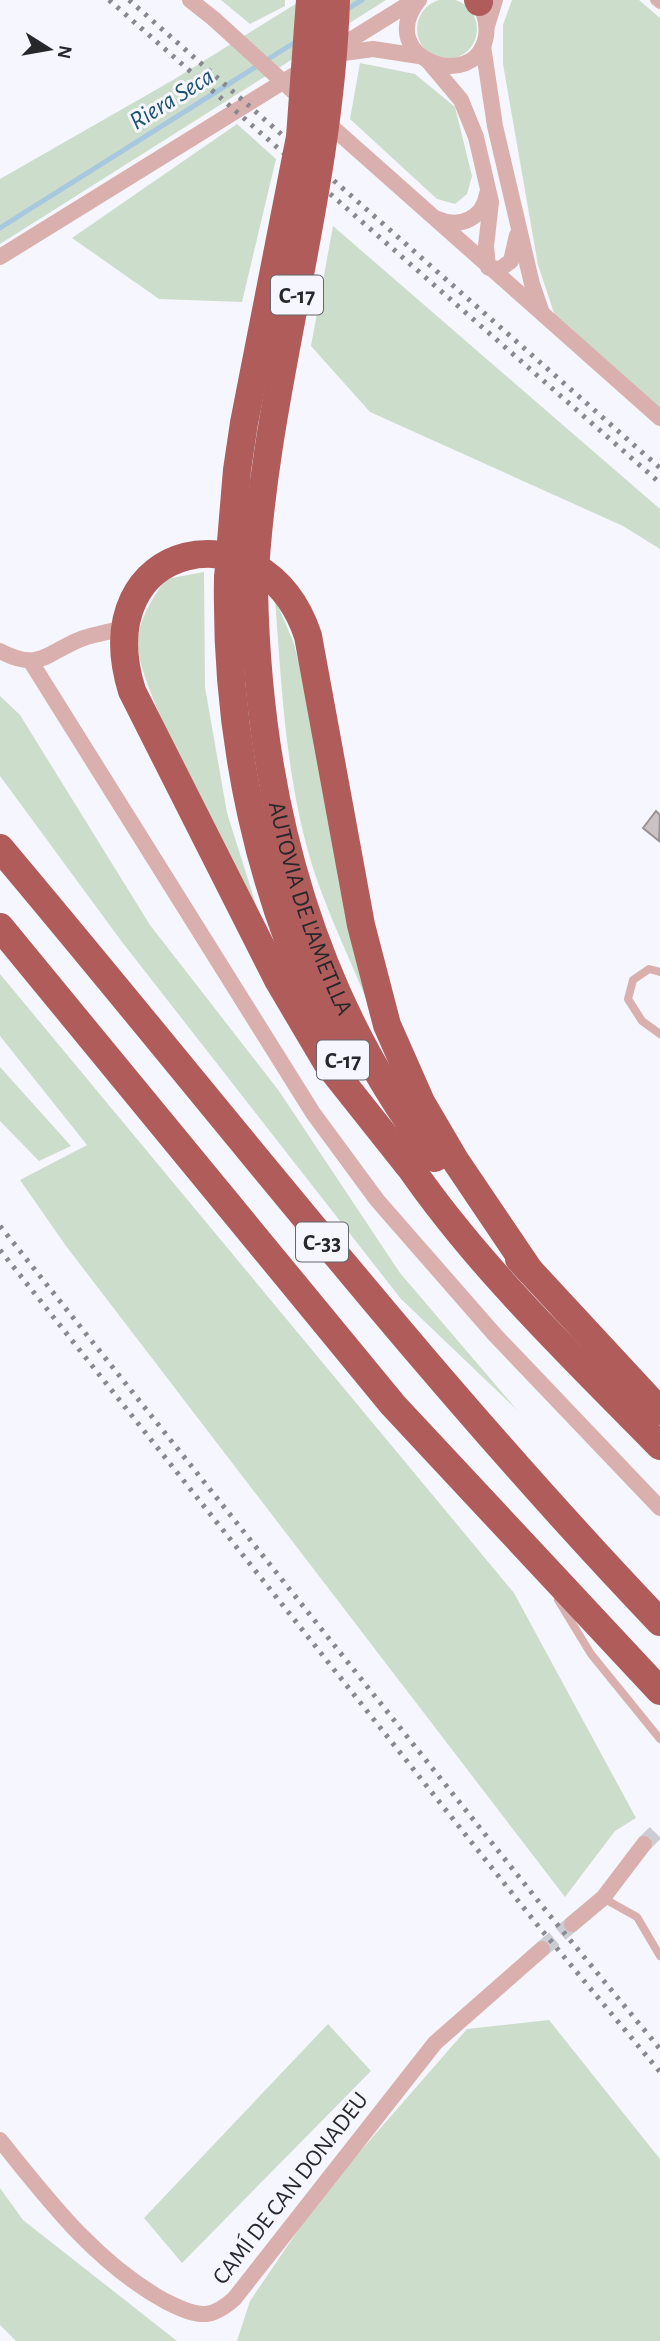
<svg xmlns="http://www.w3.org/2000/svg" width="660" height="2341" font-family="'Alegreya Sans',sans-serif">
<style>
.green{fill:#cdddcb}
.lines{fill:none;stroke-linecap:round;stroke-linejoin:round}
.stream{stroke:#a8c8e0;stroke-width:5}
.building{fill:#cbc2c4;stroke:#9a9294;stroke-width:2}
.minor-tunnel{stroke:#cccdd4;stroke-width:16;stroke-dasharray:16 8;stroke-linecap:butt}
.service{stroke:#dab0ae;stroke-width:8}
.pedestrian{stroke:#dab0ae;stroke-width:10}
.minor{stroke:#dab0ae;stroke-width:16}
.motorway{stroke:#af5c5b;stroke-width:28}
.rail{stroke:#88898f;stroke-width:5;stroke-dasharray:3.5 7;stroke-linecap:butt}
.minor-bridge{stroke:#dab0ae;stroke-width:16}
.motorway-bridge{stroke:#af5c5b;stroke-width:28}
.labels{text-anchor:middle;stroke-width:6;stroke-linejoin:round;paint-order:stroke}
.shield{fill:#f5f6fe;stroke:#65666a;stroke-width:2}
.shield-label{font-size:23px;font-weight:bold;fill:#27282b}
.street-label{font-size:24px;fill:#27282b;stroke:#f5f6fe}
.water-label{font-size:26px;font-style:italic;fill:#1e5273;stroke:#f5f6fe}
</style>
<rect width="100%" height="100%" fill="#f5f6fe"/>
<g class="green">
<circle cx="447" cy="29" r="30"/>
<polygon points="221,0 285,0 285,6 250,24"/>
<polygon points="302,0 386,0 0,244 0,179 173,80"/>
<polygon points="512,0 639,0 660,18 660,409 556,319 538,265 503,64 503,25"/>
<polygon points="360,63 415,74 455,107 472,176 467,194 455,204 437,199 350,119"/>
<polygon points="237,124 276,159 242,302 159,299 72,238"/>
<polygon points="333,226 660,509 660,549 623,526 370,412 311,346"/>
<path d="M204,572L205,687L227,813L264,930C228,859 189,788 159,713C151,693 140,669 138,647C137,621 152,599 166,579Z"/>
<path d="M275,599L293,641L312,711L370,1008C352,963 330,919 315,874C286,786 282,691 275,599Z"/>
<polygon points="0,696 20,715 150,925 279,1091 400,1273 517,1410 401,1299 122,942 0,776"/>
<polygon points="0,974 514,1593 636,1818 615,1831 565,1897 66,1246 20,1180 87,1145 0,1036"/>
<polygon points="0,1067 71,1146 39,1161 0,1121"/>
<polygon points="549,2020 660,2159 660,2341 237,2341 250,2301 322,2195 467,2029"/>
<polygon points="328,2024 371,2071 182,2263 144,2218"/>
<polygon points="0,2188 23,2220 177,2341 16,2341 0,2325"/>
</g>
<g class="lines">
<g class="stream">
<polyline points="344,11 362,0"/>
<polyline points="0,228 297,41"/>
</g>
</g>
<polygon class="building" points="656,811 660,815 659,841 643,828"/>
<g class="lines">
<g class="minor-tunnel">
<polyline points="644,1844 660,1828"/>
<polyline points="542,1949 572,1924"/>
</g>
<g class="service">
<polyline points="660,972 649,969 633,980 628,999 642,1021 660,1034"/>
<polyline points="558,1600 591,1654 660,1739"/>
<polyline points="603,1898 637,1917 660,1956"/>
</g>
<polyline class="pedestrian" points="655,0 660,4"/>
<g class="minor">
<polyline points="190,0 214,19"/>
<path d="M419,0C372,58 476,95 486,36C488,23 484,11 477,0"/>
<polyline points="487,26 495,0"/>
<polyline points="483,46 495,126 532,284 542,313"/>
<polyline points="331,52 415,0"/>
<polyline points="329,55 373,49 419,56"/>
<polyline points="429,62 461,100 476,137 491,202 486,246 488,267"/>
<polyline points="323,119 660,418"/>
<path d="M438,219C460,229 483,218 487,194"/>
<polyline points="0,257 294,75"/>
<polyline points="489,268 500,269 511,261 517,235"/>
<path d="M0,651C40,672 46,653 81,639C94,634 110,632 123,628"/>
<polyline points="31,662 313,1113 377,1200 495,1335 660,1508"/>
<polyline points="572,1924 603,1898 644,1844"/>
<path d="M0,2140C49,2201 96,2263 165,2301C177,2307 193,2315 206,2314C217,2313 226,2306 234,2299L435,2043L542,1949"/>
</g>
<g class="motorway">
<polyline points="478,0 479,2"/>
<path d="M228,578C225,737 259,899 333,1041"/>
<path id="s1" d="M254,589C258,794 308,992 435,1158"/>
<path d="M0,848C219,1108 425,1376 660,1622"/>
<polyline points="0,927 393,1405 660,1691"/>
<path d="M399,1151C471,1260 569,1353 660,1446"/>
<path d="M408,1165L327,1063L278,980L132,691C85,539 264,503 308,636L361,925L387,1025L421,1102L455,1160L530,1271"/>
<polyline points="519,1259 660,1411"/>
</g>
<g class="rail">
<polyline points="109,0 660,483"/>
<polyline points="129,0 660,468"/>
<polyline points="0,1226 547,1912 660,2049"/>
<polyline points="0,1250 535,1922 660,2072"/>
</g>
<polyline class="minor-bridge" points="214,19 293,91"/>
<g class="motorway-bridge">
<polyline points="228,578 237,470 244,423 300,137 310,0"/>
<path d="M254,589C263,390 330,200 336,0"/>
</g>
</g>
<g class="labels">
<g class="shield">
<rect x="271" y="275.5" width="52" height="39" rx="5"/>
<rect x="317" y="1040.5" width="52" height="39" rx="5"/>
<rect x="296" y="1222.5" width="52" height="39" rx="5"/>
</g>
<g class="shield-label">
<text x="297" y="303">C-17</text>
<text x="343" y="1068">C-17</text>
<text x="322" y="1250">C-33</text>
</g>
<g class="street-label">
<text dy="8" stroke="none"><textPath href="#s1" startOffset="326">AUTOVIA DE L'AMETLLA</textPath></text>
<text transform="translate(290 2188) rotate(-52)" y="8">CAMÍ DE CAN DONADEU</text>
</g>
<g class="water-label">
<text transform="translate(171 98) rotate(-32)" y="9">Riera Seca</text>
</g>
</g>
<g transform="translate(49 49) rotate(101)" stroke="#f5f6fe" stroke-width="5" paint-order="stroke">
<path d="M0-5L12 26L0 18L-12 26Z" fill="#27282b"/>
<text y="-10" font-size="19" font-weight="bold" text-anchor="middle" fill="#27282b">N</text>
</g>
</svg>
